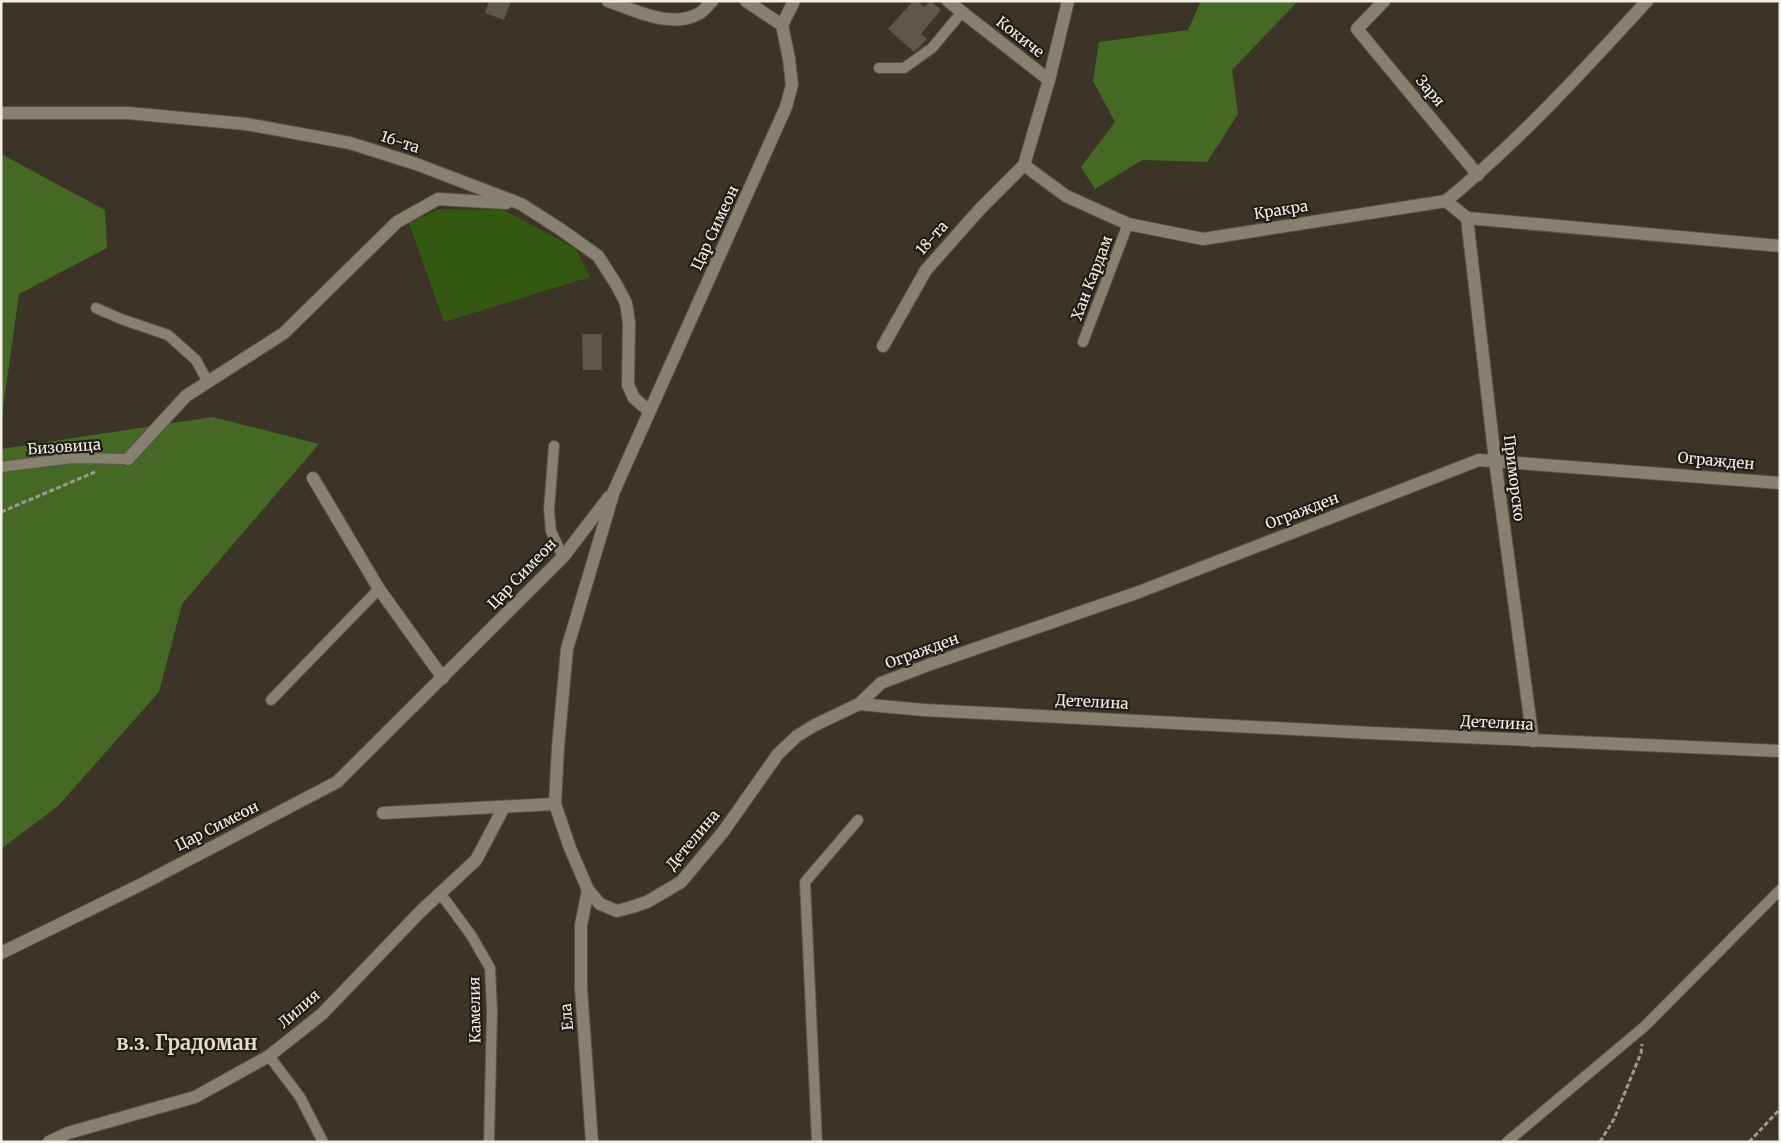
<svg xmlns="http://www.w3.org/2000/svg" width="1781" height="1143" font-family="Merriweather,serif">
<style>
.green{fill:#345811}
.forest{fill:#456924}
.building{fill:#5f5848}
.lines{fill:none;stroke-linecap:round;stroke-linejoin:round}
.service-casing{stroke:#595447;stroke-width:12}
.minor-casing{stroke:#595447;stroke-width:14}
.tertiary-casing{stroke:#595447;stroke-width:14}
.path{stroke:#a09a8e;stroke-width:3;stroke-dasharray:5 2.5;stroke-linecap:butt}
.service{stroke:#888070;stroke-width:10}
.minor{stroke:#888070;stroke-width:12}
.tertiary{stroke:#888070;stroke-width:12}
.labels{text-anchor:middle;stroke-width:4.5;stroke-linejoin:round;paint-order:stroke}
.street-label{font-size:15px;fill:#f4efe6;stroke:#201d17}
.district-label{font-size:20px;font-weight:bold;fill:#e3dac8;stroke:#201d17}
</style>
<rect width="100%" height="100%" fill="#3c3527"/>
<polygon class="green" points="440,209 504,210 576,249 590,277 444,322 409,223"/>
<g class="forest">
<polygon points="1201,1 1298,1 1232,70 1238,114 1207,162 1142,160 1095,189 1081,167 1115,122 1093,81 1099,42 1188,30"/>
<polygon points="1,154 105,210 107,248 19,294 1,422"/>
<polygon points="212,417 319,444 182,604 159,692 58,806 1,849 1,449"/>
</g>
<g class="building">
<polygon points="489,1 511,1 504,20 485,13"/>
<polygon points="913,1 917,1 924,7 931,1 941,10 921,34 927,39 914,52 888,29"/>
<polygon points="582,334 602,334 602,370 583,370"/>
</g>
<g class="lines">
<defs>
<g id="service">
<polyline points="879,68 904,68 932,48 962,12"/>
<polyline points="96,308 121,319 168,335 196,360 208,382"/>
<polyline points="1083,342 1128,224"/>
<polyline points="554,446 549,510 551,531 563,557"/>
<polyline points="1,467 72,458 128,459"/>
<polyline points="271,700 379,589"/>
<polyline points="440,893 471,935 490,968 492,1011 489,1142"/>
<polyline points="269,1056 300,1097 323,1142"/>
<polyline points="817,1142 805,882 858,820"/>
<polyline points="1507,1142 1645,1026 1780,890"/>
</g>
<g id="minor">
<path d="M608,1C634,10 671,29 698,14C703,12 708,5 712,1"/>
<polyline points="746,1 782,25"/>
<polyline points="948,1 1049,80"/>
<path d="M1068,1L1049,80L1024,165L1066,196L1128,224L1203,239L1446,201C1519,141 1583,71 1647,1"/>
<polyline points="1384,1 1357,29 1478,175"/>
<polyline points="1,113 128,113 246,124 350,143 416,164 521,204 560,229 598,256 616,284 626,303 629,323 628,385 634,398 649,411"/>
<polyline points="1446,201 1467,218 1780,246"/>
<polyline points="1467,218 1495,460 1533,741"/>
<polyline points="883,346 926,270 980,209 1024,165"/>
<polyline points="128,459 186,396 284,333 397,222 438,199 506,203"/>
<polyline points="313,478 379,589 443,678"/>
<polyline points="614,491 567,649 558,747 555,804 570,848 588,890 600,904 617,911 632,907 647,902 681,882 723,832 778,754 797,736 815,725 859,704 924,710 1371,733 1780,751"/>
<polyline points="859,704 881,683 931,664 1139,592 1479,460 1780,483"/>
<polyline points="383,813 555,804"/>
<polyline points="588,890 581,925 581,988 592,1142"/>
<polyline points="1,953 142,884 337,782 563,557 609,497"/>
<polyline points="49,1142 68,1133 195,1097 269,1056 322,1014 421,911 476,860 504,807"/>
</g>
<polyline id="tertiary" points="614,491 786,107 792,85 789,59 782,25 794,1"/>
</defs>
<use href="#service" class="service-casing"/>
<use href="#minor" class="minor-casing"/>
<use href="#tertiary" class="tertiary-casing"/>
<g class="path">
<polyline points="1,512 95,472"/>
<polyline points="1600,1142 1614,1119 1641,1053 1642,1044"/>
<polyline points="1749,1142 1780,1109"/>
</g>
<use href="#service" class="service"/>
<use href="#minor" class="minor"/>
<use href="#tertiary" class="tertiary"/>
</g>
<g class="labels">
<g class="street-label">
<text transform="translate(1020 37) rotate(38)" y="5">Кокиче</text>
<text transform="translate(1430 91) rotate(50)" y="5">Заря</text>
<text transform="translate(400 142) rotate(18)" y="5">16-та</text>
<text transform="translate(1281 210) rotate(-9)" y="5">Кракра</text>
<text transform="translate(715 228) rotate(-65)" y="5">Цар Симеон</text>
<text transform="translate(932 238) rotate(-48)" y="5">18-та</text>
<text transform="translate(1092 278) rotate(-69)" y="5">Хан Кардам</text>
<text transform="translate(64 447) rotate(-4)" y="5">Бизовица</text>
<text transform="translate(1716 461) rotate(5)" y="5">Огражден</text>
<text transform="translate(1514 478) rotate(83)" y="5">Приморско</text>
<text transform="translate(1302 511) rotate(-21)" y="5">Огражден</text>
<text transform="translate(522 574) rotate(-46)" y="5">Цар Симеон</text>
<text transform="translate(922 651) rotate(-20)" y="5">Огражден</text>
<text transform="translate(1092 702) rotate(3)" y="5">Детелина</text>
<text transform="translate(1497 723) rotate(3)" y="5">Детелина</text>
<text transform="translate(217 826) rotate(-27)" y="5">Цар Симеон</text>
<text transform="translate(693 840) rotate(-50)" y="5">Детелина</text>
<text transform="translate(299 1009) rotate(-41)" y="5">Лилия</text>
<text transform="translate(475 1010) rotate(-91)" y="5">Камелия</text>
<text transform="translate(567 1017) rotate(-95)" y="5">Ела</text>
</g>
<g class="district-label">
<text x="187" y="1050">в.з. Градоман</text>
</g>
</g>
<rect width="1781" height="1143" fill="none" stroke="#f4efe6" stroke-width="5"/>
</svg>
